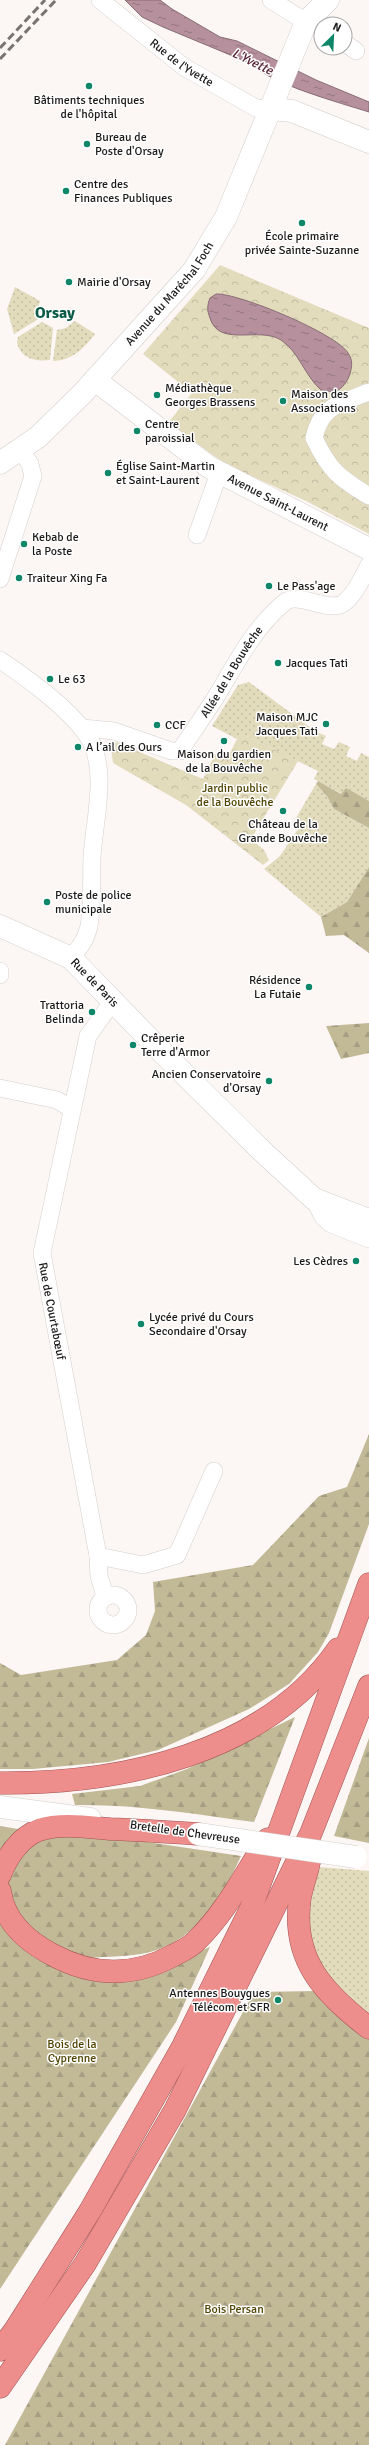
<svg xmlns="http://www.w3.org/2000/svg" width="369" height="2445" font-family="Signika,sans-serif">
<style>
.grass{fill:url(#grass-dots)}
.forest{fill:url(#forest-firs)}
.park{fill:url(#park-crowns)}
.water{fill:url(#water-ripples);stroke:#886d75}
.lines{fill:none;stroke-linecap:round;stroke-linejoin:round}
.minor-casing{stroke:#d4cfcc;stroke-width:18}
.secondary-casing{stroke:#d4cfcc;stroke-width:23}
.trunk-casing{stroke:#a25352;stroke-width:23}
.minor{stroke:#fff;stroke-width:17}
.secondary{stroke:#fff;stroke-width:22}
.trunk{stroke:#ee8e8c;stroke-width:22}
.rail{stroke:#787473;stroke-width:3;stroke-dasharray:8 4;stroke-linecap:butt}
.secondary-bridge-casing{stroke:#d4cfcc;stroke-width:23;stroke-linecap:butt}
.secondary-bridge{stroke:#fff;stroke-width:22}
.poi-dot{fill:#0e8769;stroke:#fff;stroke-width:1.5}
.labels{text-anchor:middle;stroke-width:3;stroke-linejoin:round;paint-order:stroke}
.street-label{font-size:12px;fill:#1c1a19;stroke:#fff}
.poi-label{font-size:12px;fill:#1c1a19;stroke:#fff;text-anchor:start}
.park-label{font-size:12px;fill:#514403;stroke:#fff}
.water-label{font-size:13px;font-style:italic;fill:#532134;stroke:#fff}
.district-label{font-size:16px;font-weight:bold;fill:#0b5b46;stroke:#fff}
</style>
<defs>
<pattern id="grass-dots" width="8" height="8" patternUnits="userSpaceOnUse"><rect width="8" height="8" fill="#e2dbbc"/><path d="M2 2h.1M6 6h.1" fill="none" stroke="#c1bba1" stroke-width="1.8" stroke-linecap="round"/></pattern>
<pattern id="forest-firs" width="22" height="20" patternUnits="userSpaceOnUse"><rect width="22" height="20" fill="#c2b997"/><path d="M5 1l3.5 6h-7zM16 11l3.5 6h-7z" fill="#a69e82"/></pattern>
<pattern id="park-crowns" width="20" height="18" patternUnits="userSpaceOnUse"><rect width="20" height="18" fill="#e2dbbc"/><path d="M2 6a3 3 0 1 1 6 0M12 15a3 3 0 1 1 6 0" fill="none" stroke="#c1bba1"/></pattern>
<pattern id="water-ripples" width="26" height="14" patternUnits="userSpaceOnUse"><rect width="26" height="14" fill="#b6909c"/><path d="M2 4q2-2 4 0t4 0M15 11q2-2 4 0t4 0" fill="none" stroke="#93757e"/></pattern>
</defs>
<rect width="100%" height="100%" fill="#fcf6f4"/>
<g class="grass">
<polygon points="15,287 40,301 38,307 40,318 14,334 7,309"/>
<path d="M75,321L95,334C83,349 73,360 53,361L57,330L66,328Z"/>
<path d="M42,322L53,328L50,360C35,362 20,358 17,342L18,337Z"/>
<polygon points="249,682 315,731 326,736 322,744 334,749 339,742 350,747 346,756 357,761 361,753 369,757 369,801 346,789 342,794 314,779 318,771 240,733 237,739 212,726 238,685"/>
<polygon points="316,784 327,796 334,809 369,828 369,867 347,902 321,917 264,869 280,856 302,823 296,818"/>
<path d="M320,1867L369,1871V2013C357,2004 347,1994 337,1984C300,1943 306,1916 320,1867Z"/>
</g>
<g class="forest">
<polygon points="318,781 341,794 346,788 369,801 369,828 334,809 327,796 316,784"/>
<polygon points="369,867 369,953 344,935 326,936 321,917 347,902"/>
<polygon points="369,1023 369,1053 341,1059 326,1026"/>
<polygon points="369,1434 369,1524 329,1633 318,1652 289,1684 249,1709 158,1750 108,1762 33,1769 0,1769 0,1663 21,1675 117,1660 146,1635 155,1611 153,1582 253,1565 319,1496 347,1487"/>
<path d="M295,1717L254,1822C195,1814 135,1804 75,1805L72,1794L140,1786L187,1769Z"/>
<polygon points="369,1738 369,1843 334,1836"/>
<path d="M0,1826L54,1835L107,1836L241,1856C222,1899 192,1946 141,1954C121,1957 100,1957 80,1958L85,1979L133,1978L210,1947L176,2022L0,2289Z"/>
<polygon points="317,1991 369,2037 369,2445 5,2445 254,1992"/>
</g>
<g class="park">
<polygon points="220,265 369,328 369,534 306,501 227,465 168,423 192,393 143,354"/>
<polygon points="240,733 298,761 251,839 264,850 269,860 263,865 186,805 113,763 111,748 116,742 203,779 215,754 227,759"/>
</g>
<g class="water">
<path d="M125,0H160L172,9L220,37L237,41L316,80L369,102V112C341,103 270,84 252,64L163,27L142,17Z"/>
<path d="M216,294C239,293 337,334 348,353C353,360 352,366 350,374C347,382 343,388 335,392L321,390C305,376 299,352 281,340C259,326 219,348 210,318C207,310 207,306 210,298Z"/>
</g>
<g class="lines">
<defs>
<g id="minor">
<path id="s1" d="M100,0L184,67L256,108L272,109"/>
<polyline points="271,0 306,22"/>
<polyline points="345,43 356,51"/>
<path d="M369,392C341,403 321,405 314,438C329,470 339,478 369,496"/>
<polyline points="197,535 219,473"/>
<polyline points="0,579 33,476 30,464 20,449"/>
<path d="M0,660C27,678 74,712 90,740C108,772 94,822 92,857C91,879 93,904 89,926C86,940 80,947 71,958"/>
<path id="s2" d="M82,728L114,731L171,751H180C191,734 203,717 214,700C235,666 253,628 285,602C299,591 329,614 344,603C356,593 362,578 369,565"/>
<polyline points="0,971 0,975"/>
<polyline points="0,1088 57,1100 72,1109"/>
<polyline points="314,1199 323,1217 331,1224 369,1239"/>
<polyline points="98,1556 143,1565 177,1555 214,1471"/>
<circle cx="113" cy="1610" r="15"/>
<polyline points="105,1596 99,1576 98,1556 42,1253 88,1036 108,1008"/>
</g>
<g id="secondary">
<polyline points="272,109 292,111 369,142"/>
<path id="s3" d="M95,380L209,467L369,549"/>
<path id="s4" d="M0,463L38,437L82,394L194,270L226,217L306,22L328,0"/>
<path id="s5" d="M0,926L71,958L164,1054L262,1151L314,1199L369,1220"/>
<polyline points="0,1807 90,1819"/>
</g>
<g id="trunk">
<path d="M0,1783C121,1784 265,1754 338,1649"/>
<path d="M311,1848C311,1865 303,1881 300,1898C291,1960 324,1993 369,2028"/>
<path d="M0,1875C7,1857 20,1837 39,1830C61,1823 87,1827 110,1829C139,1830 169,1832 198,1834"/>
<path d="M0,1891C4,1921 26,1941 53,1955C94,1977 134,1977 174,1955C182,1951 191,1947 197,1940C227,1911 245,1873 268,1839"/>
<polyline points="0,2350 15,2330 90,2211 182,2048 251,1908 369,1584"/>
<polyline points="0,2387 85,2264 175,2110 311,1833 369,1686"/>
</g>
</defs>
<use href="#minor" class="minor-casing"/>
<use href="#secondary" class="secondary-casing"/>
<use href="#trunk" class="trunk-casing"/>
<use href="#minor" class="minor"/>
<use href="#secondary" class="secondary"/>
<use href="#trunk" class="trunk"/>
<g class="rail">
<polyline points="0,48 45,0"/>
<polyline points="0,59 56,0"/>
</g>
<defs>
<polyline id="secondary-bridge" points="198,1834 356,1857"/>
</defs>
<use href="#secondary-bridge" class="secondary-bridge-casing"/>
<use href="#secondary-bridge" class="secondary-bridge"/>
</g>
<g class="poi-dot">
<circle cx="89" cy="86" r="4"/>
<circle cx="87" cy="144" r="4"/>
<circle cx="66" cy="191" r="4"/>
<circle cx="302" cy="223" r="4"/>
<circle cx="69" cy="282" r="4"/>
<circle cx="157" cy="395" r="4"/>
<circle cx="283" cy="401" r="4"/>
<circle cx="137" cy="431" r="4"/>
<circle cx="108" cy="473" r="4"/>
<circle cx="24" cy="544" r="4"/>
<circle cx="19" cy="578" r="4"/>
<circle cx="269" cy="586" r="4"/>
<circle cx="278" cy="663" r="4"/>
<circle cx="50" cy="679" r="4"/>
<circle cx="326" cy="724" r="4"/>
<circle cx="157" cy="725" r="4"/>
<circle cx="224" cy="741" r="4"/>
<circle cx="78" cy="747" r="4"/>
<circle cx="283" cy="811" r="4"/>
<circle cx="47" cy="902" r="4"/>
<circle cx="309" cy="987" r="4"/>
<circle cx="92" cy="1012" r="4"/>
<circle cx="133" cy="1045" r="4"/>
<circle cx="269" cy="1081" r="4"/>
<circle cx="356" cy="1261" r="4"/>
<circle cx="141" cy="1324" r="4"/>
<circle cx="278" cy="2000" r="4"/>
</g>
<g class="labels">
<g class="street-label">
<text dy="4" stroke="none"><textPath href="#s1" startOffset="103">Rue de l'Yvette</textPath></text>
<text dy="4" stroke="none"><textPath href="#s4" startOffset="241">Avenue du Maréchal Foch</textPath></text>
<text dy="4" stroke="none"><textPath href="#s3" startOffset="221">Avenue Saint-Laurent</textPath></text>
<text dy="4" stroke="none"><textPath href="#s2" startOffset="196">Allée de la Bouvêche</textPath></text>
<text dy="4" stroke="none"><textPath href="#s5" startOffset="112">Rue de Paris</textPath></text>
<text transform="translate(52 1311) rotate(79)" y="4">Rue de Courtabœuf</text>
<text transform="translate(185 1832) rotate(8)" y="4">Bretelle de Chevreuse</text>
</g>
<g class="poi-label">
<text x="89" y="104" text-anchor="middle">Bâtiments techniques<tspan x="89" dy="14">de l'hôpital</tspan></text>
<text x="95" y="141">Bureau de<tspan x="95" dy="14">Poste d'Orsay</tspan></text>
<text x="74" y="188">Centre des<tspan x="74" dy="14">Finances Publiques</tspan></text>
<text x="302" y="240" text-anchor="middle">École primaire<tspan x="302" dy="14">privée Sainte-Suzanne</tspan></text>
<text x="77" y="286">Mairie d'Orsay</text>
<text x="165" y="392">Médiathèque<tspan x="165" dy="14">Georges Brassens</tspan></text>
<text x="291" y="398">Maison des<tspan x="291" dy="14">Associations</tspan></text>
<text x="145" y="428">Centre<tspan x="145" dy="14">paroissial</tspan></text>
<text x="116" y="470">Église Saint-Martin<tspan x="116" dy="14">et Saint-Laurent</tspan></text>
<text x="32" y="541">Kebab de<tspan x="32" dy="14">la Poste</tspan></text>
<text x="27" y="582">Traiteur Xing Fa</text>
<text x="277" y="590">Le Pass'age</text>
<text x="286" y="667">Jacques Tati</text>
<text x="58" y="683">Le 63</text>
<text x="318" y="721" text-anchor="end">Maison MJC<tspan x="318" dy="14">Jacques Tati</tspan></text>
<text x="165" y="729">CCF</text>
<text x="86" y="751">A l’ail des Ours</text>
<text x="224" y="758" text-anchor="middle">Maison du gardien<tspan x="224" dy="14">de la Bouvêche</tspan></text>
<text x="283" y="828" text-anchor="middle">Château de la<tspan x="283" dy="14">Grande Bouvêche</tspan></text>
<text x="55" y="899">Poste de police<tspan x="55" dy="14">municipale</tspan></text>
<text x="301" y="984" text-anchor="end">Résidence<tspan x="301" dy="14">La Futaie</tspan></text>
<text x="84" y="1009" text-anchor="end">Trattoria<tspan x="84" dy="14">Belinda</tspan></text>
<text x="141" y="1042">Crêperie<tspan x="141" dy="14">Terre d'Armor</tspan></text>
<text x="261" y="1078" text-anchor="end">Ancien Conservatoire<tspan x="261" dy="14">d'Orsay</tspan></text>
<text x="348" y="1265" text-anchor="end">Les Cèdres</text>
<text x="149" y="1321">Lycée privé du Cours<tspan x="149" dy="14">Secondaire d'Orsay</tspan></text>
<text x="270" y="1997" text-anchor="end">Antennes Bouygues<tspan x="270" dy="14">Télécom et SFR</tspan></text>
</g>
<g class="park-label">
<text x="235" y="792">Jardin public<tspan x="235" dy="14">de la Bouvêche</tspan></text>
<text x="72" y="2048">Bois de la<tspan x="72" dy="14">Cyprenne</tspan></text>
<text x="234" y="2313">Bois Persan</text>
</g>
<g class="water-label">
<text transform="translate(253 61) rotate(26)" y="5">L'Yvette</text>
</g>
<g class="district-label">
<text x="55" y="318">Orsay</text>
</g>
</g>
<g transform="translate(333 36) rotate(24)"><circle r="19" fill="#ffffff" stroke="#a4a3a3"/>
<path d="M0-3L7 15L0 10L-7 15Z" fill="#0e8769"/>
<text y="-6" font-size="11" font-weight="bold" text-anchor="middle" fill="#1c1a19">N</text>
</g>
</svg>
